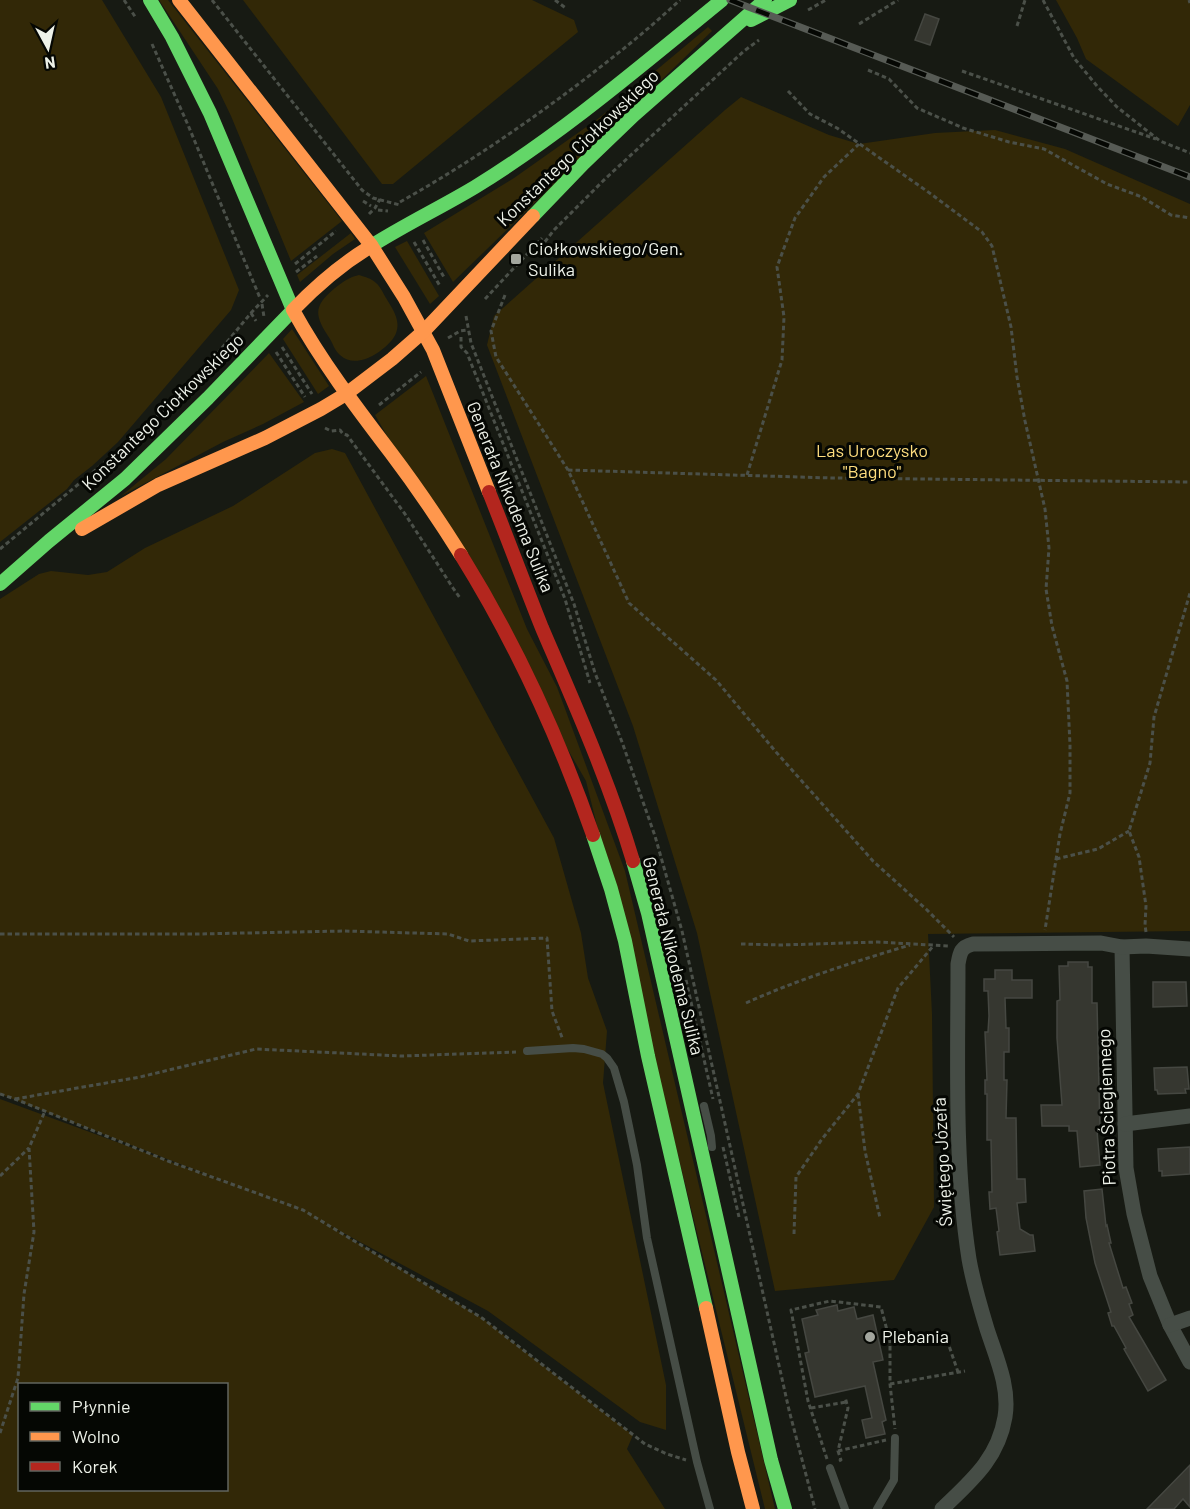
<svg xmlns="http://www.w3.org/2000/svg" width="1190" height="1509" font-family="Barlow,sans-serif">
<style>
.green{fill:#322807;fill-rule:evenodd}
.building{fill:#363730;stroke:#454741;stroke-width:1.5}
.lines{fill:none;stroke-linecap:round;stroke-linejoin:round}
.path{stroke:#4b5049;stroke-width:3;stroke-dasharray:4.5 3;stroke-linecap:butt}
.lane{stroke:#464d46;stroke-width:8}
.street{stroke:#464d46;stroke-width:15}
.fast{stroke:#63d668;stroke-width:14}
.slow{stroke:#ff974d;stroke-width:14}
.jam{stroke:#b3261e;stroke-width:14}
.rail-casing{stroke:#575b55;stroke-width:7}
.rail{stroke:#050703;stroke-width:4.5;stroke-dasharray:14;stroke-linecap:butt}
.poi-dot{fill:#a3a69e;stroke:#050703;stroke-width:2}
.labels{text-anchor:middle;stroke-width:6;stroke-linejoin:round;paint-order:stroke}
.street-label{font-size:18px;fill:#eef2e9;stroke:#050703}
.poi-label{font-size:18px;fill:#eef2e9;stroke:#050703;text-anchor:start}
.park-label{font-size:18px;fill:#fedd7e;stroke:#050703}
</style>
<rect width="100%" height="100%" fill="#171a13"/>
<g class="green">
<polygon points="0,0 102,0 161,97 239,290 231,310 118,442 92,466 74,480 67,489 0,542"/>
<polygon points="159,0 168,0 342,221 291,261 231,116 218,89"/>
<polygon points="243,0 532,0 574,20 578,32 393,184 382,184"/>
<polygon points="1056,0 1190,0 1190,105 1178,126 1086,59 1077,38"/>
<polygon points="708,27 712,31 453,282 424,233 514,178 599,118"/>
<polygon points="741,97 829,135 859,144 935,133 995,130 1065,149 1190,204 1190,931 928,934 932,1014 934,1207 894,1280 775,1291 697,933 633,726 487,345 494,316 725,110"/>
<polygon points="351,233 355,239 333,254 300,282 297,275"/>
<polygon points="407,241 439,296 430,304 395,247"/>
<path d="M359,275C365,277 371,278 376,283C380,286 383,293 386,298C394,311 404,325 392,340C381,353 356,370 340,355C335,351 333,344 330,339C315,316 312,307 335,288C343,282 349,277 359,275Z"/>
<polygon points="292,329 329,386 318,394 283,339"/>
<polygon points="269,353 304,402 263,424 223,442 121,496 166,459"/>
<polygon points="426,376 527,629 557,687 625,871 775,1509 765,1509 586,781 375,415"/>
<path d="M332,449L345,453L554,838L581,933L588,978L607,1031L603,1083L666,1385V1430L640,1422L488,1311L323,1222L482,1318L633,1435L627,1449L665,1509H0V1099L239,1187L0,1094V599L39,574L51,571L88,575L107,572L145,548L233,506L315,453ZM20,1384H226V1490H20Z"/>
</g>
<g class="building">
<polygon points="925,14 939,19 930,45 915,40"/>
<polygon points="1068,962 1088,962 1088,967 1092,967 1092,1003 1097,1003 1100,1131 1097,1131 1100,1165 1080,1167 1077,1131 1069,1131 1069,1126 1042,1126 1041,1105 1062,1105 1057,1038 1057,1001 1060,1000 1059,966 1068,966"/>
<polygon points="995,970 1012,970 1012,980 1032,980 1032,998 1005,998 1006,1028 1009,1028 1009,1052 1004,1052 1004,1080 1007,1080 1006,1118 1016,1118 1017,1179 1025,1179 1026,1202 1017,1203 1020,1229 1030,1235 1033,1235 1035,1251 1000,1255 997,1232 999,1231 996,1208 990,1209 989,1192 992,1192 991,1140 987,1140 987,1094 985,1094 985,1080 987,1080 985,1032 988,1032 989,1016 988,991 984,991 984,979 995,979"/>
<polygon points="1153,982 1186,982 1187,1006 1153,1007"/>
<polygon points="1187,1067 1189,1089 1185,1089 1186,1093 1158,1094 1157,1090 1155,1090 1154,1068"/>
<polygon points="1190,1147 1190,1174 1162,1176 1162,1171 1159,1171 1158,1149"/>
<polygon points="1102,1189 1106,1226 1107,1225 1111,1243 1109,1243 1123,1288 1126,1287 1132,1303 1129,1304 1133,1315 1129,1317 1166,1380 1148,1391 1124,1349 1126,1348 1114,1326 1112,1326 1108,1313 1111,1312 1095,1263 1086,1218 1084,1191"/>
<polygon points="837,1305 838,1311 854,1307 857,1319 873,1315 883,1360 873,1362 886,1420 882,1422 885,1434 866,1438 862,1420 872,1418 865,1386 815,1397 805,1353 809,1352 802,1319 818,1315 816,1310"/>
<polygon points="1190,1465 1190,1507 1183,1499 1174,1509 1147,1509"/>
</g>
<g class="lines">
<g class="path">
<polyline points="124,0 136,18"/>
<polyline points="212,0 362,190 373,198 400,205"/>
<polyline points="555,0 567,9"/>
<polyline points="1043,0 1074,58 1097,86 1117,107 1160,141 1190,153"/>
<polyline points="1189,0 1190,3"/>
<polyline points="808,10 826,0"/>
<polyline points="859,24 898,0"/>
<polyline points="1017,26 1025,0"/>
<polyline points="152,44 188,125 260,298"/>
<polyline points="868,70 889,79 917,108 963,128 1009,142 1044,149 1107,184 1142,197 1171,215 1190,218"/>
<polyline points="962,71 1156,139"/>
<polyline points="788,91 810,114 837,128 931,194 982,232 992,246 1011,327 1017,377 1025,421 1045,509 1049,548 1046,589 1052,626 1067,681 1070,745 1070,793 1060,834 1045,930"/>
<polyline points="363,201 371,206"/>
<path d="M400,202C464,166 523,126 581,82C615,56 649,29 680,0"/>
<polyline points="378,210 388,211"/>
<polyline points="369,214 375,208 380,199"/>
<polyline points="423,240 445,279"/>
<polyline points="414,242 440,286"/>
<polyline points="536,250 537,252 554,230 606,178 744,51 759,40"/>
<polyline points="295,264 336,231"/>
<polyline points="296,272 317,256"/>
<polyline points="505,295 491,331 496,357 568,470 629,603 716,680 776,752 873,861 927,910 954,937"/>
<polyline points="485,299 542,238"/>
<polyline points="262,304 264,317"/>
<polyline points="251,313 256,321"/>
<polyline points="466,316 471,343 574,604 595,673 622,742 655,836 682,931 789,1410 815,1509"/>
<polyline points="461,337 461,347 467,353 565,599 590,683"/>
<polyline points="448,338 460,331 468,330"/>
<polyline points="282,347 312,394"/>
<polyline points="276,352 305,397"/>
<polyline points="379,405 421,372"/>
<polyline points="325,428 331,431 340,430 343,434 347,435 405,514 453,588 460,598"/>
<polyline points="568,470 832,478 1190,482"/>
<polyline points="747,475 782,360 784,317 777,267 795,218 824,177 859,144"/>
<polyline points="0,549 144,430 212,360 251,313 268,295"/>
<polyline points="1056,859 1098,849 1129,831"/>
<polyline points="1146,932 1145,925 1146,906 1139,857 1129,831 1150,763 1154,717 1190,593"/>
<polyline points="0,934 197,934 344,931 448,934 469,941 547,938 552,1011 563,1040"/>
<polyline points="741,944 781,945 878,942 949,946"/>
<polyline points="686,980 713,1099"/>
<path d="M746,1003C799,979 854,962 910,945"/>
<polyline points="0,1094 15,1099 168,1161 303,1210 482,1318 645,1444 667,1454 686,1460"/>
<polyline points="858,1094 865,1151 880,1218"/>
<polyline points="15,1099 140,1077 256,1049 402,1056 516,1052"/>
<polyline points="723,1147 739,1217"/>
<polyline points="0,1176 29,1148"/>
<polyline points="794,1234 796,1177 822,1139 858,1094 898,988 934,945"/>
<polyline points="947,1340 958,1372"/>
<polyline points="890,1384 965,1371"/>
<polyline points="811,1408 847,1402"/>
<polyline points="0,1433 18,1378 24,1294 34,1232 29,1148 45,1111"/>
<polyline points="838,1451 886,1440"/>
<polyline points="827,1459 808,1401 791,1310 830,1301 881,1307 890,1342 890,1384 895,1429"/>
<polyline points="839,1461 841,1460 838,1451 848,1408 845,1397"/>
</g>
<g class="lane">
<polyline points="527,1051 573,1048 584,1049 602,1054 607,1058 614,1068 624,1102 637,1165 647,1238 697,1462 710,1509"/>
<polyline points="704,1106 711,1136 712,1147"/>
<polyline points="830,1468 845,1509"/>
<polyline points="877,1509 894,1480 895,1438"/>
</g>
<g class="street">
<polyline points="1122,947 1126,1168 1134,1214 1150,1276 1170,1325 1190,1362"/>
<polyline points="1125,1124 1190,1116"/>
<polyline points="1170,1325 1190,1318"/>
<path d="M942,1509C971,1481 998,1459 1005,1417C1010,1387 996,1357 987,1329C980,1306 973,1282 969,1259C954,1162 958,1061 958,964C960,952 961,947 973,944L1101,943L1122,947L1146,946L1190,949"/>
</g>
<g class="fast">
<polyline points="150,0 172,37 210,113 293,310"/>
<polyline points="751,20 790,0"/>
<polyline points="533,216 584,163 634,115 765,0"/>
<path d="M368,248C402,226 440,208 475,187C563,133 642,65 722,0"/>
<polyline points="0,584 49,541 125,479 208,398 293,310"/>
<polyline points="593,835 611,889 625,941 648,1056 706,1308"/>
<polyline points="633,861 648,913 771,1460 785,1509"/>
</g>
<g class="slow">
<polyline points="179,0 371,245"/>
<polyline points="371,245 404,297 433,350 489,492"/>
<path d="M368,248C339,266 316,286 293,310C321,361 356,407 391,453C416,486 439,520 461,555"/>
<polyline points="346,394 392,359 424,331 533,216"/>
<polyline points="82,529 158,485 265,438 321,409 346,394"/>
<polyline points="706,1308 738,1452 753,1509"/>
</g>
<g class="jam">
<path d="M489,492C507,537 524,583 542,628C575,705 609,781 633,861"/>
<path d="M461,555C515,642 559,738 593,835"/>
</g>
<defs>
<polyline id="rail" points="730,0 1190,177"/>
</defs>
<use href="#rail" class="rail-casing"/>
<use href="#rail" class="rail"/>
</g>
<g class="poi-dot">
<rect x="510" y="253" width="12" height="12" rx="3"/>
<circle cx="870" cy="1337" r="6"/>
</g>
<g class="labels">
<g class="street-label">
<text transform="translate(578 148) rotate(-44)" y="6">Konstantego Ciołkowskiego</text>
<text transform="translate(163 412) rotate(-44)" y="6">Konstantego Ciołkowskiego</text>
<text transform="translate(510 497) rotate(68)" y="6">Generała Nikodema Sulika</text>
<text transform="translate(673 956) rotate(76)" y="6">Generała Nikodema Sulika</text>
<text transform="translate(1107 1107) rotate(-92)" y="6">Piotra Ściegiennego</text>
<text transform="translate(943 1162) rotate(-93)" y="6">Świętego Józefa</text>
</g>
<g class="poi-label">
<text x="528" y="255">Ciołkowskiego/Gen.<tspan x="528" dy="21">Sulika</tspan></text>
<text x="882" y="1343">Plebania</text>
</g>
<g class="park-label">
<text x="872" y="457">Las Uroczysko<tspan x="872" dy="21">"Bagno"</tspan></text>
</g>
</g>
<rect x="18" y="1383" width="210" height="108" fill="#050703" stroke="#62655f" stroke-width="1.5"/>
<rect x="30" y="1402" width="30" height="9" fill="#63d668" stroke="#62655f" stroke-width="1.5"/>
<text x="72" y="1413" font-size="18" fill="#eef2e9">Płynnie</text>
<rect x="30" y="1432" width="30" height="9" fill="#ff974d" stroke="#62655f" stroke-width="1.5"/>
<text x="72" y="1443" font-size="18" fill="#eef2e9">Wolno</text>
<rect x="30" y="1462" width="30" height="9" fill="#b3261e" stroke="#62655f" stroke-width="1.5"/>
<text x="72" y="1473" font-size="18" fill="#eef2e9">Korek</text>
<g transform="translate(48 48) rotate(172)" stroke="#050703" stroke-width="4.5" paint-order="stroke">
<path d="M0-4.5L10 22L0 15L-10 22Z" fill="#eef2e9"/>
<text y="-9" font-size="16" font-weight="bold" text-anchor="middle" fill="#eef2e9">N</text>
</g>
</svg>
